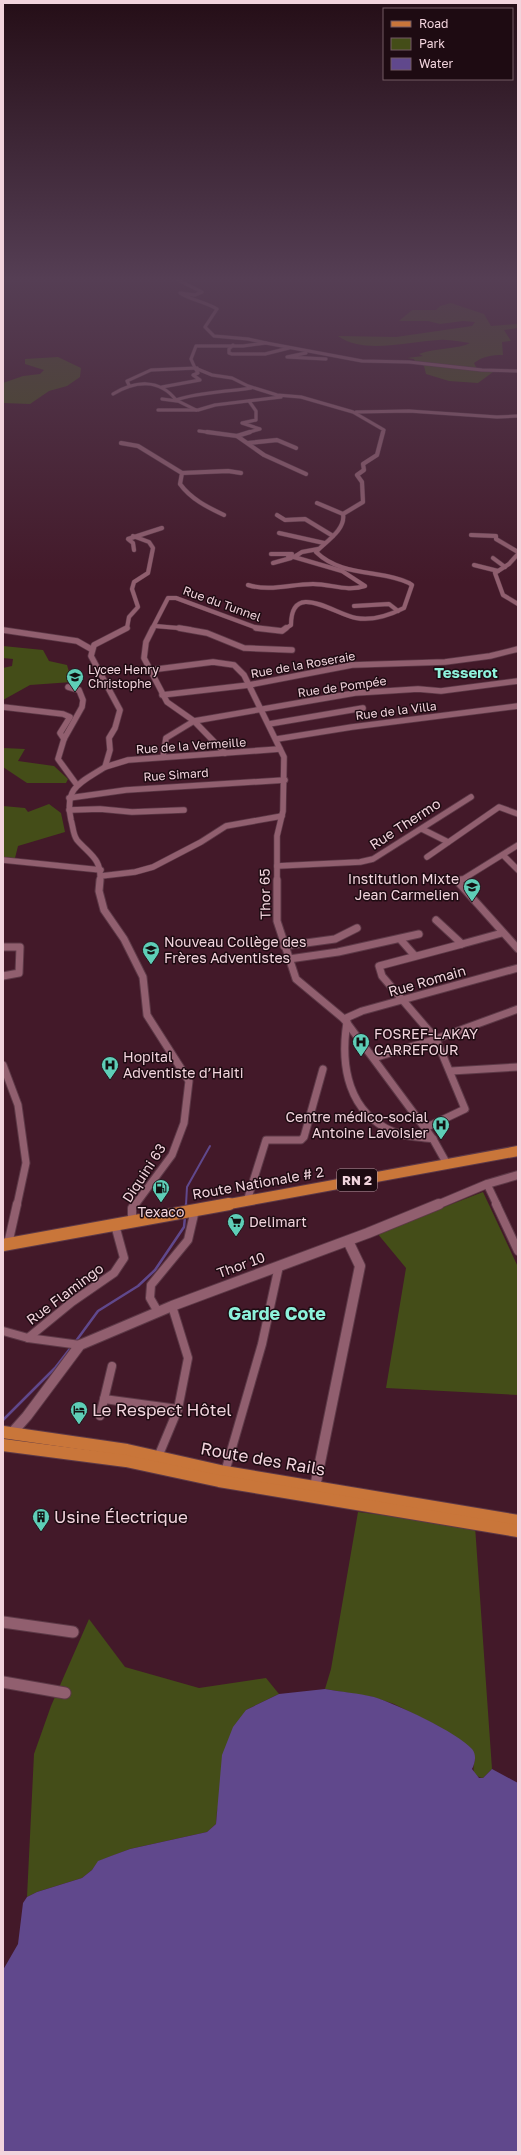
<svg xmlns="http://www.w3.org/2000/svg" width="521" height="2155" font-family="'Golos Text',sans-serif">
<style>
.green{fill:#444d18}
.water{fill:#60488c}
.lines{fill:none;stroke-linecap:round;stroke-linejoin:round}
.stream-far1{stroke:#60488c;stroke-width:2}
.stream{stroke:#60488c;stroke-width:2.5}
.minor-far5-casing{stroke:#5d3947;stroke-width:4}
.minor-far4-casing{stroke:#5d3947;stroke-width:5}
.minor-far3-casing{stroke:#5d3947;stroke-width:7}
.minor-far2-casing{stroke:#5d3947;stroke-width:9}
.minor-far1-casing{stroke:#5d3947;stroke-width:10}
.minor-casing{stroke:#5d3947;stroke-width:13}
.tertiary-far1-casing{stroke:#5d3947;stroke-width:10}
.tertiary-casing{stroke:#5d3947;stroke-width:12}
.primary-far1-casing{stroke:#5d3947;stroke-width:12}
.primary-casing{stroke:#5d3947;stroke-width:14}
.minor-far5{stroke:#915f6f;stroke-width:3}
.minor-far4{stroke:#915f6f;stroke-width:4}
.minor-far3{stroke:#915f6f;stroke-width:5.5}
.minor-far2{stroke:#915f6f;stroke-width:7}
.minor-far1{stroke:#915f6f;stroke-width:8}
.minor{stroke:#915f6f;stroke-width:11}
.tertiary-far1{stroke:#915f6f;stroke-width:8}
.tertiary{stroke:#915f6f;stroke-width:10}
.primary-far1{stroke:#c9763a;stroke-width:10}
.primary{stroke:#c9763a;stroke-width:12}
.labels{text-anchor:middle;stroke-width:3;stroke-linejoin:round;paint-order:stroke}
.far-street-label{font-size:12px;fill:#f2d4dd;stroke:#1e0b12}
.far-poi-label{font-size:12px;fill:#f2d4dd;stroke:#1e0b12;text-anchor:start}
.shield{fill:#1e0b12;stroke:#b298a0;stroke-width:1}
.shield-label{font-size:13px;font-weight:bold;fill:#f2d4dd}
.street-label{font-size:14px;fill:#f2d4dd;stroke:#1e0b12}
.poi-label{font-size:14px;fill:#f2d4dd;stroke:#1e0b12;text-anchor:start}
.far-district-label{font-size:15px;font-weight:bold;fill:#8ef2dc;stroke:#1e0b12}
.near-poi-label{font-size:17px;fill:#f2d4dd;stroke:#1e0b12;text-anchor:start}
.near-street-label{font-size:17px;fill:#f2d4dd;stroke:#1e0b12}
.district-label{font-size:18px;font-weight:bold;fill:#8ef2dc;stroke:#1e0b12}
</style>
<rect width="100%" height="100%" fill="#431929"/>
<g class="green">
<path d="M451,303L484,314L491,326L518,324V328L504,330L511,341L502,342L503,355C492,355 483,356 474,363L477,369L493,372L478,383L449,381L426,374L424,366L415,362L414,359L407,358L423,356L419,354C435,348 459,349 470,343C460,342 449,339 439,340C409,341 364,355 338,336L396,337L472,326L475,322L463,321L440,324L428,321H399L412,310H436L440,306Z"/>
<polygon points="58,357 81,368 80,377 67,386 49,391 30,404 3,403 3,383 23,376 40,374 44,370 25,364 25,359"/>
<polygon points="3,646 43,650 49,661 67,665 72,682 30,685 3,700 3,668 12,666 13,659 3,658"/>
<polygon points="3,748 25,749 18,761 54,766 68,779 66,783 27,783 3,767"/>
<polygon points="49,804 61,813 65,832 18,846 15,858 3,858 3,806 25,808 28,812"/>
<polygon points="483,1192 518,1267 518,1395 386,1388 406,1268 377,1233"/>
<path d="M358,1512L475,1526L492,1769L483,1778C471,1776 473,1768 475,1759L465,1744L438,1726L394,1704L373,1697L325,1689L331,1669Z"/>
<polygon points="89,1619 125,1667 199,1688 266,1678 279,1694 246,1710 217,1811 216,1824 207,1832 130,1849 99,1861 92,1870 82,1878 37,1892 27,1897 34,1754 51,1706"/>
</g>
<path class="water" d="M325,1689C341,1692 358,1693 374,1697C396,1704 457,1732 472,1749C477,1755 475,1763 472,1769L479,1778H483L492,1769L518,1783V2152H3V1970L18,1944L23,1903L27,1897L37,1892L82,1878L92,1870L98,1861L111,1856L130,1849L207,1832L216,1824L222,1755L233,1727L246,1710L279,1694Z"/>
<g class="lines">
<polyline class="stream-far1" points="186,1205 187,1187 210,1146"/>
<g class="stream">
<polyline points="186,1207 186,1204"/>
<polyline points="76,1341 98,1311 138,1286 155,1270 184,1227 185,1217"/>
<polyline points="3,1420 55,1368 72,1346"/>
</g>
<defs>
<g id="minor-far5">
<path d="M178,280L202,292L195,295L180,293C191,300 205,302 217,309L205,327L214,336L248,339L266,343L243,346H196L191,359L195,368L212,375L232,378L248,386L277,395L301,397L353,412L384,430L383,433"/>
<polyline points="266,343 362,361 409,362 482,370 518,371"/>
<polyline points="233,345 229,349 229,353 232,354 265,354 289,348"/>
<polyline points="306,353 287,357 326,359"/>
<polyline points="129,385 127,381 151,370 197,368"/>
<polyline points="162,387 200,380 193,375 198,373 195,368"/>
<path d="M113,394C135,381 159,378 176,400"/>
<polyline points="162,399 177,401"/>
<polyline points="158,410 198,410 215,405 281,397"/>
<path d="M196,410L176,400C200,392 226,392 251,388"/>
<polyline points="356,412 409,411 497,417 518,416"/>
<polyline points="199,431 215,433"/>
<polyline points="246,433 260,429 242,423 256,420 256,411 249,401"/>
</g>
<g id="minor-far4">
<polyline points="207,432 237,436"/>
<polyline points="250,432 237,436 264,455 306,474"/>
<path d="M121,443L138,446L182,473L180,484C191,499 207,507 224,515"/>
<polyline points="248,443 277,440 296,448"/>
<polyline points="182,473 228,471 241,473"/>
<polyline points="317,503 343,514"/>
<polyline points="277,515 285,520 305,519 333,536"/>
<polyline points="279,533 324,543"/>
<polyline points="471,535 496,536 496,539 518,552"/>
<polyline points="134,550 133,543 128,539 162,528"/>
<polyline points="271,554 292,554 288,556 294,557"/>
<polyline points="518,554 509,564 495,573 503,595 518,604"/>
<polyline points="493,558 505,567"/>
<polyline points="273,563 291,558"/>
<polyline points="474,565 498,571"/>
<path d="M248,585C271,592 290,584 313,584C331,584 347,592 365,586L342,571L294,557L302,552L318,549"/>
<polyline points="354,606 389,604 398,611"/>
<polyline points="155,626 190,629"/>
<polyline points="125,629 127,628 129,617 138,607 132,589 134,582 148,573 153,548 149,542 133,536"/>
<polyline points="152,629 168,598 176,598 260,629"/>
<path d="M285,629L291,625C291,580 334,614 356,618C372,621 390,615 404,608L412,585L409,583C381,569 343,578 316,552C325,542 346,530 343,514L363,502L362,482L357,475L364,470L363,464L377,455L383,432"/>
</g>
<g id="minor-far3">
<polyline points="153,628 146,642 144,658 167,702 194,721 225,753"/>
<polyline points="179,628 207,633 244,648 292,650"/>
<polyline points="256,628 282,631 286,628"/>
<polyline points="3,630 77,641 91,649"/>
<polyline points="150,670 213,662 234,665 244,675 284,757 283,811 277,836 277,881"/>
<polyline points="68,687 79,690 83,700 82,707 64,739 58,759 77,785"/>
<polyline points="162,695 249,685 352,665 445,662 490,656 518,649"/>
<polyline points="3,707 63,714 70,717 60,733 64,739"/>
<polyline points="269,724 363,708"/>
<polyline points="277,739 352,727 518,706"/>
<polyline points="163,757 166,738 194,721 355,693 418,689 441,691 518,681"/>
<polyline points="105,767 128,760 280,749"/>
<polyline points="69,798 126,790 285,780"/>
<polyline points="69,810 100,809 132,812 184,810"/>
<polyline points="422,829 448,842"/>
<polyline points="503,855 518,870"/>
<polyline points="427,857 499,807 518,814"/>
<polyline points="3,860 101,870"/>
<polyline points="277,866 360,862 373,859 471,797"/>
<polyline points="101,876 135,872 153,867 201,842 226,826 282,816"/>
<path d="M100,881C102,859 90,855 77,840C73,835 73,826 71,820C64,787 80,783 105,767L110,750L109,738L115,728L120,710L91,656L94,645L127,628"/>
<polyline points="460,881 518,845"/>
</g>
<g id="minor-far2">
<polyline points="100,880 99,891 104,910 124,939 143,977 147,1015 189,1081 184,1123 172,1155 135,1205"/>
<polyline points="277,880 277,921 296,979 344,1019 433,1139 447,1164"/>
<polyline points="461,880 458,882 518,949"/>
<polyline points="436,920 462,944 502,933"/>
<polyline points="400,939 415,956"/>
<polyline points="284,946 335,939 357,928"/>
<polyline points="3,947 20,947 19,973 3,976"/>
<polyline points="289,959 338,952 419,934"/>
<polyline points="344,1019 362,1011 518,968"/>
<path d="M347,1022C340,1066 348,1113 394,1132C406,1137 420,1137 433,1139"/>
<polyline points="374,1058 436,1039 518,1009"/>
<polyline points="3,1065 18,1105 26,1163 17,1205"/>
<polyline points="451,1071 518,1067"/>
<polyline points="425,1128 465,1109 436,1039 382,976 379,966 462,944"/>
<polyline points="487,1184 497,1205"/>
<polyline points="247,1201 266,1140 301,1140 304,1137 323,1069"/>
</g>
<g id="minor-far1">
<polyline points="496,1204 518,1251"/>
<polyline points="132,1221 132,1208 135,1204"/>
<polyline points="8,1244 17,1204"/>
<polyline points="158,1312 150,1298 151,1285 188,1240 195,1210"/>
<polyline points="3,1331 28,1338 80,1345"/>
<polyline points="28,1338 72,1302 114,1273 124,1258 115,1225"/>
<polyline points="104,1399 178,1409"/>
<polyline points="100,1416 112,1366"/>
<polyline points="158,1457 178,1409 188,1358 172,1306"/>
<polyline points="225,1472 262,1344 279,1266"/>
</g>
<g id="minor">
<polyline points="3,1622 73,1632"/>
<polyline points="3,1682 65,1693"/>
</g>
<polyline id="tertiary-far1" points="437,1205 487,1184 518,1175"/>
<g id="tertiary">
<polyline points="11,1434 27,1416 80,1345 172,1306 368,1233 439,1204"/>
<polyline points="315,1487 360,1266 348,1241"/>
</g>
<polyline id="primary-far1" points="224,1205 518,1151"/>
<g id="primary">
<polyline points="3,1245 229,1204"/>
<polyline points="3,1432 127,1450 225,1472 518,1521"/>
<polyline points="3,1445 126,1461 219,1481 518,1531"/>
</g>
</defs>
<use href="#minor-far5" class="minor-far5-casing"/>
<use href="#minor-far4" class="minor-far4-casing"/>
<use href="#minor-far3" class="minor-far3-casing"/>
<use href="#minor-far2" class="minor-far2-casing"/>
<use href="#minor-far1" class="minor-far1-casing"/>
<use href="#minor" class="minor-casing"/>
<use href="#tertiary-far1" class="tertiary-far1-casing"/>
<use href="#tertiary" class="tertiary-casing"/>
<use href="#primary-far1" class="primary-far1-casing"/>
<use href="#primary" class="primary-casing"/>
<use href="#minor-far5" class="minor-far5"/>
<use href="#minor-far4" class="minor-far4"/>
<use href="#minor-far3" class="minor-far3"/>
<use href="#minor-far2" class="minor-far2"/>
<use href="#minor-far1" class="minor-far1"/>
<use href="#minor" class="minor"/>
<use href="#tertiary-far1" class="tertiary-far1"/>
<use href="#tertiary" class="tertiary"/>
<use href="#primary-far1" class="primary-far1"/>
<use href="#primary" class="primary"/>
</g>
<linearGradient id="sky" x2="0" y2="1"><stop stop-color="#250e17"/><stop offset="0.48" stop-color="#553e54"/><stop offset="1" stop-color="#553e54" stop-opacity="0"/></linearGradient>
<rect width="521" height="582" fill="url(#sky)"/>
<defs>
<symbol id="school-pin" viewBox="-11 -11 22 30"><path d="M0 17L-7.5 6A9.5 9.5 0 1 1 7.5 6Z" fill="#5eceb7" stroke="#1e0b12"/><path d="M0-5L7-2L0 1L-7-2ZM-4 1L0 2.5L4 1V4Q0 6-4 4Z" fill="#111"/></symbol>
<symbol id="hospital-pin" viewBox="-11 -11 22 30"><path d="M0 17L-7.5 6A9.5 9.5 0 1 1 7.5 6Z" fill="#5eceb7" stroke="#1e0b12"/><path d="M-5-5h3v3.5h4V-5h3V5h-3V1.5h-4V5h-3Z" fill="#111"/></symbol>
<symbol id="fuel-pin" viewBox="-11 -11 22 30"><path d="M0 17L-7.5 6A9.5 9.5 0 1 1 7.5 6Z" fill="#5eceb7" stroke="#1e0b12"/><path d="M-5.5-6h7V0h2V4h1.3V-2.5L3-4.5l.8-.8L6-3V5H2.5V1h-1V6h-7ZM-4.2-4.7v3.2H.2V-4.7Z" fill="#111"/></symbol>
<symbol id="supermarket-pin" viewBox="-11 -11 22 30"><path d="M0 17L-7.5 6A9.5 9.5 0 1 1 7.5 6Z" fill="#5eceb7" stroke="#1e0b12"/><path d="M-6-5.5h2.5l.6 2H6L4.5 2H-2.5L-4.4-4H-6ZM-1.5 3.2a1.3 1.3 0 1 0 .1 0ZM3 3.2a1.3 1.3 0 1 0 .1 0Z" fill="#111"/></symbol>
<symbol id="hotel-pin" viewBox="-11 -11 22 30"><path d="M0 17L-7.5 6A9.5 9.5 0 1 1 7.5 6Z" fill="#5eceb7" stroke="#1e0b12"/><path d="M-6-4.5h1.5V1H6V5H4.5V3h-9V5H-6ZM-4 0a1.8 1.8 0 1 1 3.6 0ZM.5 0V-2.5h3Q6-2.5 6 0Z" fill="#111"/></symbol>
<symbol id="building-pin" viewBox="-11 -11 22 30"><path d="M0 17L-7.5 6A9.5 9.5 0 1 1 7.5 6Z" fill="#5eceb7" stroke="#1e0b12"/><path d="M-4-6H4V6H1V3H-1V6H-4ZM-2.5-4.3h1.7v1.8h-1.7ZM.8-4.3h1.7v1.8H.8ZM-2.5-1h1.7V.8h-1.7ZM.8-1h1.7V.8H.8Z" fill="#111"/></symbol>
</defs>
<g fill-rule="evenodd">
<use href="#school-pin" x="65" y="667" width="20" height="27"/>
<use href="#school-pin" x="462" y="877" width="20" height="27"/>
<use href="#school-pin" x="141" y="940" width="20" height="27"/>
<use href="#hospital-pin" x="351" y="1032" width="20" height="27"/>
<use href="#hospital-pin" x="100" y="1055" width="20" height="27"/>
<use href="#hospital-pin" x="431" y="1115" width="20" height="27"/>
<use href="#fuel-pin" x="151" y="1178" width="20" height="27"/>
<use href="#supermarket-pin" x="226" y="1212" width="20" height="27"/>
<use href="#hotel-pin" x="69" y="1400" width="20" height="27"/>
<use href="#building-pin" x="31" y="1507" width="20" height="27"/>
</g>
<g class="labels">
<g class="far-street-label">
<text transform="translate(222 604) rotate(20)" y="4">Rue du Tunnel</text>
<text transform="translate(303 665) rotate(-10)" y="4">Rue de la Roseraie</text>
<text transform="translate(342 687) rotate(-8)" y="4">Rue de Pompée</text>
<text transform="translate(396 711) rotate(-7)" y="4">Rue de la Villa</text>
<text transform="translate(191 746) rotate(-4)" y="4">Rue de la Vermeille</text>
<text transform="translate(176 775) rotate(-4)" y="4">Rue Simard</text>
</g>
<g class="far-poi-label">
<text x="88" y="674">Lycee Henry<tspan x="88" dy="14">Christophe</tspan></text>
</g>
<rect class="shield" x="337" y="1169" width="40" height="22" rx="3"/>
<g class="shield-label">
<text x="357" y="1185">RN 2</text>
</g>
<g class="street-label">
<text transform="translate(405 824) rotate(-33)" y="5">Rue Thermo</text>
<text transform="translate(265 894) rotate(-91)" y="5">Thor 65</text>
<text transform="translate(427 981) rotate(-16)" y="5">Rue Romain</text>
<text transform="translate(144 1173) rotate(-57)" y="5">Diquini 63</text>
<text transform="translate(258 1183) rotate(-10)" y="5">Route Nationale # 2</text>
<text transform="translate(241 1265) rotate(-20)" y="5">Thor 10</text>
<text transform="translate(65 1294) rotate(-37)" y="5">Rue Flamingo</text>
</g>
<g class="poi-label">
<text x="459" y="884" text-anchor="end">Institution Mixte<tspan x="459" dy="16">Jean Carmelien</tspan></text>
<text x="164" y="947">Nouveau Collège des<tspan x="164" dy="16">Frères Adventistes</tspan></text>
<text x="374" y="1039">FOSREF-LAKAY<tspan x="374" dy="16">CARREFOUR</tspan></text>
<text x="123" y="1062">Hopital<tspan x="123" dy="16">Adventiste d’Haiti</tspan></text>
<text x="428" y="1122" text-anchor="end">Centre médico-social<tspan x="428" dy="16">Antoine Lavoisier</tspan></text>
<text x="161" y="1217" text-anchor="middle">Texaco</text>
<text x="249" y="1227">Delimart</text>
</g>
<g class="far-district-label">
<text x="466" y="678">Tesserot</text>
</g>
<g class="near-poi-label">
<text x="92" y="1416">Le Respect Hôtel</text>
<text x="54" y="1523">Usine Électrique</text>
</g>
<g class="near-street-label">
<text transform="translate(263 1459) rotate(10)" y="6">Route des Rails</text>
</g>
<g class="district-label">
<text x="277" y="1320">Garde Cote</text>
</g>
</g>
<rect width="521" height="2155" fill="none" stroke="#f2d4dd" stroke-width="8"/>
<rect x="383" y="8" width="130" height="72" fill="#1e0b12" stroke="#735b63"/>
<rect x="391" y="21" width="20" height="6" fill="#c9763a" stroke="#735b63"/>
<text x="419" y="28" font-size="12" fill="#f2d4dd">Road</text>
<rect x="391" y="38" width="20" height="12" fill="#444d18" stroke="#735b63"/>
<text x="419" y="48" font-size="12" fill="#f2d4dd">Park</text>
<rect x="391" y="58" width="20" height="12" fill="#60488c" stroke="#735b63"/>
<text x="419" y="68" font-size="12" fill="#f2d4dd">Water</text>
</svg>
